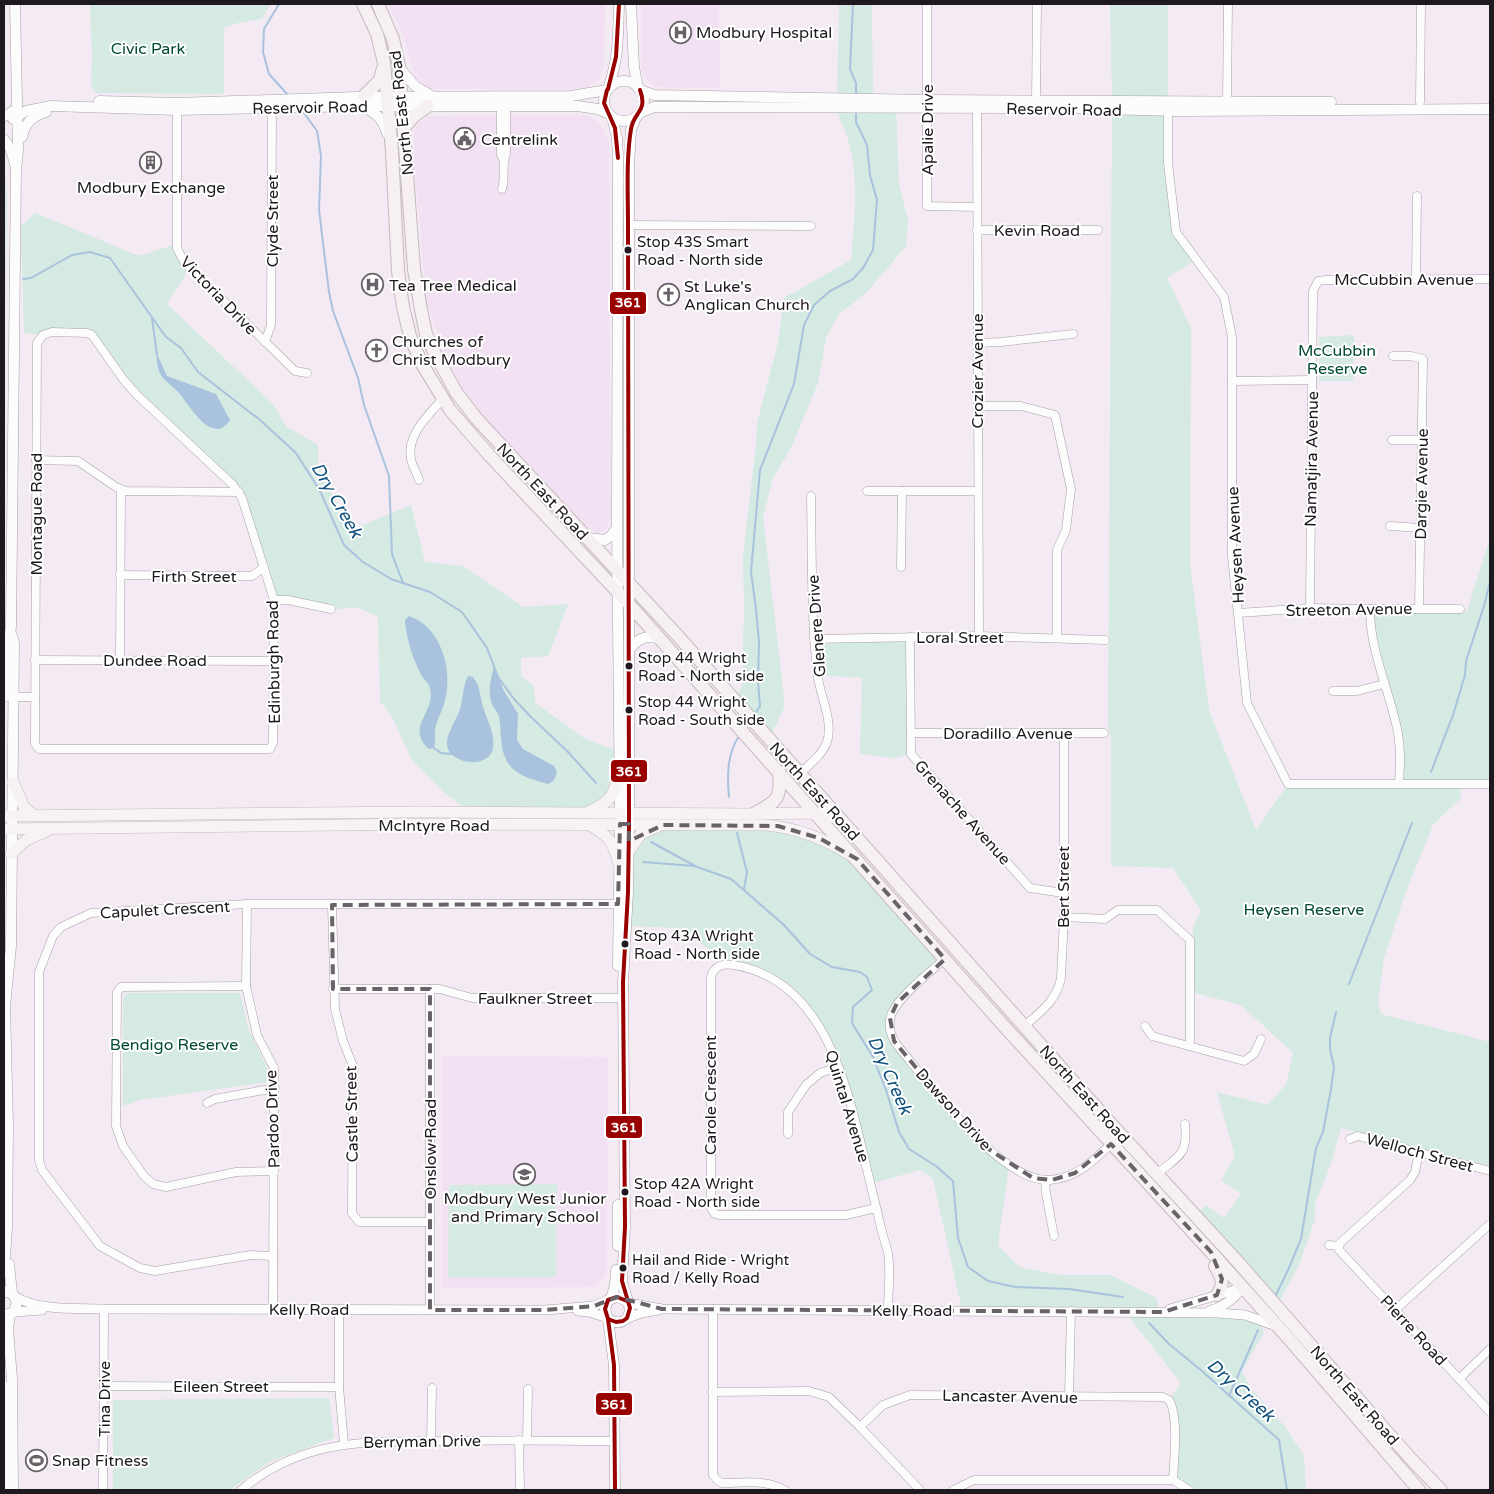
<svg xmlns="http://www.w3.org/2000/svg" width="1494" height="1494" font-family="'Varela Round',sans-serif">
<style>
.built{fill:#f2e1f2}
.green{fill:#d5eae2}
.water{fill:#a9c2dd}
.lines{fill:none;stroke-linecap:round;stroke-linejoin:round}
.stream{stroke:#a9c2dd;stroke-width:2}
.minor-casing{stroke:#a6a0a6;stroke-width:9}
.tertiary-casing{stroke:#a6a0a6;stroke-width:10}
.secondary-casing{stroke:#a6a0a6;stroke-width:11}
.primary-casing{stroke:#c5babf;stroke-width:12}
.trunk-casing{stroke:#c5babf;stroke-width:14}
.minor{stroke:#fdfcfd;stroke-width:8}
.tertiary{stroke:#fdfcfd;stroke-width:9}
.secondary{stroke:#fdfcfd;stroke-width:10}
.primary{stroke:#f7f3f5;stroke-width:11}
.trunk{stroke:#f6f0f2;stroke-width:12}
.bus-1-casing{stroke:#fff;stroke-width:8}
.bus-1{stroke:#900;stroke-width:4}
.marked{fill:none;stroke:#696269;stroke-width:4;stroke-dasharray:10 6;stroke-linejoin:round}
.bus-dot{fill:#1e191e;stroke:#fff;stroke-width:2}
.labels{text-anchor:middle;stroke-width:4;stroke-linejoin:round;paint-order:stroke}
.bus-label{font-size:15px;fill:#1e191e;stroke:#fff;text-anchor:start}
.poi-label{font-size:16px;fill:#1e191e;stroke:#fff;text-anchor:start}
.park-label{font-size:16px;fill:#004932;stroke:#fff}
.street-label{font-size:16px;fill:#1e191e;stroke:#fff}
.water-label{font-size:18px;font-style:italic;fill:#11517d;stroke:#fff}
.line-badge{stroke:#fff;stroke-width:2}
.badge-label{font-size:14px;text-anchor:middle;font-weight:bold;fill:#fff}
</style>
<rect width="100%" height="100%" fill="#f4eaf4"/>
<g class="built">
<polygon points="388,4 605,4 604,65 598,80 582,89 431,89 415,77 402,31"/>
<polygon points="641,4 719,4 720,88 669,88 653,86 643,76 641,61"/>
<polygon points="589,115 601,125 609,142 611,516 605,532 598,534 584,526 490,425 461,388 448,361 427,304 414,167 414,129 421,121 430,116"/>
<polygon points="442,1056 608,1057 607,1271 602,1281 593,1287 442,1288"/>
</g>
<g class="green">
<polygon points="90,4 271,4 262,19 238,23 224,28 224,94 97,93 91,85 92,58"/>
<polygon points="839,4 872,4 873,99 837,98"/>
<polygon points="1110,4 1168,4 1168,100 1112,98"/>
<path d="M896,106L899,185L908,220L906,246L867,292L839,314L826,338L818,383L791,448L773,478L763,517L785,706L769,739L735,701L742,686L744,608L743,554L756,446L757,423L778,343L784,298L851,260C854,223 859,184 850,147C847,134 840,120 836,107Z"/>
<polygon points="1112,109 1168,111 1176,232 1196,260 1167,278 1191,328 1190,563 1209,710 1256,830 1288,784 1399,783 1398,732 1370,622 1370,609 1467,611 1490,538 1490,784 1460,784 1461,798 1433,825 1404,897 1384,958 1378,1001 1381,1014 1490,1042 1490,1166 1341,1128 1331,1164 1315,1204 1315,1219 1300,1263 1280,1301 1200,1211 1206,1205 1224,1218 1241,1194 1221,1180 1235,1156 1217,1092 1268,1105 1286,1084 1293,1053 1241,1005 1195,993 1193,928 1201,910 1173,868 1111,866 1111,737 1108,727"/>
<polygon points="4,156 7,200 5,340 4,340"/>
<polygon points="35,213 139,256 177,244 187,265 186,274 167,304 272,403 287,427 318,445 318,466 351,530 411,505 425,562 463,566 523,607 568,604 548,656 521,658 521,676 534,686 535,703 584,738 615,750 615,788 586,813 471,813 445,793 412,760 392,717 380,701 378,616 358,608 331,609 274,600 242,498 154,411 114,365 92,335 43,335 24,333 21,226"/>
<polygon points="1354,335 1353,381 1319,381 1319,337"/>
<polygon points="910,637 911,754 895,758 860,754 862,678 817,675 814,639"/>
<polygon points="660,825 787,831 857,859 945,959 894,1007 892,1035 983,1145 1009,1165 998,1245 1019,1267 1060,1275 1111,1275 1157,1298 1158,1312 1259,1319 1264,1333 1242,1371 1250,1387 1286,1428 1304,1456 1306,1490 1189,1490 1173,1480 1175,1421 1169,1400 1181,1383 1132,1321 1128,1312 962,1310 933,1179 920,1170 870,1184 836,1062 814,1020 781,984 733,965 677,928 627,926 632,845"/>
<polygon points="127,993 240,993 249,1031 268,1069 269,1082 140,1100 123,1106 123,998"/>
<polygon points="557,1184 556,1277 448,1277 449,1185"/>
<polygon points="329,1398 334,1438 269,1462 230,1490 113,1490 113,1400"/>
</g>
<g class="water">
<path d="M156,352L167,376L216,394L230,420C213,446 191,408 180,394C174,387 165,382 161,375C157,368 157,360 156,352Z"/>
<path d="M409,616C440,626 452,667 446,696C444,707 439,716 436,725C434,733 436,741 434,748L429,749C405,727 436,713 430,688C429,683 424,680 422,676C413,660 406,638 405,620Z"/>
<path d="M494,666L504,691L518,714L517,740L523,749L554,766L557,772L554,780L548,784C518,776 503,770 501,737C500,730 501,724 499,717C498,712 494,709 492,704C487,690 491,680 494,666Z"/>
<path d="M468,676L473,677L478,685C480,692 481,700 483,707C487,720 497,737 492,751C486,768 454,764 448,749C443,736 458,719 461,706C463,696 463,686 468,676Z"/>
</g>
<g class="lines">
<g class="stream">
<polyline points="279,4 264,29 263,52 269,74 287,94"/>
<polyline points="853,4 850,69 856,83 856,95"/>
<polyline points="304,113 317,131 321,156 319,210 329,292 333,311 358,378 364,405 389,476 392,554 403,583"/>
<polyline points="23,279 31,278 72,255 90,252 110,258 166,337 181,348 198,372 260,420 296,453 320,491 344,545 363,562 391,579 430,592 462,612 487,648 498,677 514,699 531,717 568,752 596,783"/>
<polyline points="152,318 157,355"/>
<polyline points="755,714 760,706 758,681 759,642 756,609 751,572 760,470 794,384 804,325 814,305 830,291 853,279 863,268 873,250 877,200 870,175 867,145 856,122 856,110"/>
<polyline points="434,748 441,753 451,754"/>
<polyline points="1431,772 1453,715 1465,675 1466,661 1484,606 1490,582"/>
<path d="M729,797C727,776 727,754 739,736"/>
<polyline points="737,833 747,872 744,889"/>
<polyline points="651,842 697,867 731,879 784,925 810,954 832,967 860,972 867,977 872,990 853,1007 852,1023 873,1057 886,1090 899,1132 909,1149 936,1166 953,1181 958,1238 968,1267 988,1281 1015,1287 1069,1289 1123,1297"/>
<polyline points="643,862 695,866"/>
<polyline points="1349,984 1412,823"/>
<polyline points="1275,1297 1288,1270 1301,1239 1316,1148 1323,1132 1331,1089 1334,1067 1330,1049 1330,1038 1336,1012"/>
<polyline points="1149,1323 1169,1344 1202,1371 1279,1440 1287,1490"/>
<polyline points="1229,1396 1258,1330"/>
</g>
<defs>
<g id="minor">
<polyline points="927,4 927,206 977,207"/>
<polyline points="1036,100 1037,4"/>
<polyline points="1227,102 1228,4"/>
<polyline points="1420,102 1421,4"/>
<polyline points="177,105 177,248 184,262 295,371 307,373"/>
<polyline points="501,106 501,155 504,160"/>
<polyline points="977,107 979,636"/>
<polyline points="1168,111 1168,163 1176,232 1224,297 1232,337 1232,556 1247,703 1288,784 1490,784"/>
<path d="M502,189C506,178 501,165 506,154V106"/>
<polyline points="628,225 811,226"/>
<polyline points="977,230 1098,230"/>
<polyline points="1416,279 1417,196"/>
<polygon points="52,332 87,333 92,335 123,379 137,395 233,485 242,498 274,600 273,743 270,749 39,749 35,744 35,735 37,343 43,335"/>
<polyline points="265,342 271,325 272,103"/>
<polyline points="977,343 1001,342 1073,334"/>
<polyline points="1393,356 1411,356 1423,359 1419,608"/>
<polyline points="1232,381 1312,380"/>
<polyline points="978,406 1021,406 1055,415 1071,489 1066,530 1057,550 1057,638"/>
<polyline points="1392,440 1422,440"/>
<polyline points="36,460 78,461 116,487 126,491 239,492"/>
<path d="M419,480C417,473 412,466 411,459C406,435 429,414 443,399"/>
<polyline points="867,491 978,491"/>
<polyline points="1390,526 1421,528"/>
<polyline points="901,567 902,491"/>
<polyline points="120,575 252,576 264,567"/>
<polyline points="274,600 288,600 331,609"/>
<polyline points="1310,608 1313,291 1318,281 1326,280 1490,279"/>
<path d="M1370,609C1370,653 1390,691 1398,733C1401,750 1400,766 1399,783"/>
<polyline points="1238,613 1310,608 1370,609 1460,609"/>
<polyline points="910,637 911,754 1030,888 1063,893"/>
<polyline points="814,639 979,636 1105,640"/>
<polyline points="35,660 274,661"/>
<polyline points="120,660 121,490"/>
<polyline points="1333,691 1357,691 1384,684"/>
<polyline points="8,697 35,697"/>
<polyline points="911,733 1104,733"/>
<path d="M800,773C810,764 825,753 828,738C832,715 819,695 817,671C811,613 812,554 811,496"/>
<polyline points="247,904 246,986 257,1035 274,1068 273,1308"/>
<polyline points="332,905 335,1009 343,1041 353,1066 352,1213 359,1222 430,1222"/>
<polyline points="1064,917 1105,919 1118,910 1157,910 1190,940 1190,1046"/>
<path d="M945,959C935,967 925,976 915,985C897,1003 879,1019 897,1045C928,1082 1000,1183 1050,1180C1077,1178 1093,1161 1111,1144"/>
<polyline points="246,986 121,987 117,992 116,1126 123,1146 144,1176 153,1184 166,1187 236,1172 274,1171"/>
<polyline points="333,989 440,989 472,998 618,998"/>
<path d="M1024,1026C1041,1012 1057,1000 1061,978L1064,917V733"/>
<polyline points="1145,1026 1152,1036 1244,1061 1254,1054 1261,1039"/>
<polyline points="207,1103 215,1099 275,1088"/>
<polyline points="788,1134 788,1112 806,1085 820,1073 838,1067"/>
<polyline points="1350,1139 1358,1136 1490,1171"/>
<polyline points="1419,1152 1415,1172 1410,1180 1340,1243 1339,1250 1490,1412"/>
<path d="M1157,1174C1179,1155 1188,1156 1185,1124"/>
<polyline points="1045,1180 1046,1193 1054,1236"/>
<path d="M876,1208L846,1215H720L715,1214L711,1208V978C713,966 723,963 734,965C825,980 847,1086 865,1161C870,1183 876,1205 881,1228C883,1236 886,1245 888,1253C891,1272 888,1292 888,1310"/>
<polyline points="1329,1245 1339,1246"/>
<polyline points="273,1256 251,1255 155,1271 140,1268 100,1246 42,1170 39,1160 39,972 53,936 61,927 91,913 247,904 618,904"/>
<polyline points="339,1309 339,1387 344,1444"/>
<path d="M713,1309V1475L717,1480L722,1483C743,1483 766,1479 785,1490"/>
<polyline points="430,1310 430,989"/>
<polyline points="1395,1310 1490,1224"/>
<polyline points="1459,1379 1490,1349"/>
<polyline points="104,1386 339,1387"/>
<polyline points="712,1392 809,1391 829,1397 860,1427 920,1490"/>
<polyline points="1069,1396 1071,1311"/>
<path d="M860,1427L883,1405L910,1395L1163,1397L1169,1400C1179,1416 1174,1461 1173,1480L1189,1490"/>
<polyline points="519,1440 520,1490"/>
<polyline points="527,1440 528,1389"/>
<polyline points="431,1441 432,1388"/>
<polyline points="103,1490 104,1309"/>
<path d="M241,1490C307,1435 375,1442 455,1441C508,1440 561,1441 615,1441"/>
<polyline points="953,1490 974,1480 1173,1480"/>
</g>
<g id="tertiary">
<polyline points="4,117 12,111"/>
<path d="M4,139C11,146 13,158 15,167"/>
<path d="M16,1297C39,1311 77,1308 104,1309L545,1310L594,1306L608,1300"/>
<polyline points="629,1303 662,1309 1217,1313 1245,1315 1276,1326"/>
<polyline points="1170,1309 1242,1288"/>
<polyline points="578,1311 589,1312 608,1318"/>
<path d="M1209,1311C1223,1307 1234,1299 1242,1288"/>
<polyline points="14,1312 42,1310"/>
<polyline points="628,1318 641,1313 659,1310"/>
</g>
<g id="secondary">
<polyline points="631,4 634,67 638,88"/>
<polyline points="399,67 415,86 430,95"/>
<circle cx="624" cy="101" r="20"/>
<path d="M608,89C619,57 618,37 619,4"/>
<polyline points="640,90 654,95 928,100 1331,102"/>
<polyline points="99,101 177,103 357,97 571,96 607,90"/>
<path d="M363,106C377,115 382,117 387,133"/>
<polyline points="640,113 654,107 685,107 1065,108 1177,111 1490,109"/>
<polyline points="612,117 617,138 618,157 617,526 620,813 618,966"/>
<polyline points="13,119 26,111 51,106 177,110 363,106 577,106 598,109 609,114"/>
<path d="M22,137C25,123 32,116 46,112"/>
<polyline points="587,538 605,540 612,535 617,527"/>
<path d="M629,650C638,638 645,635 660,639"/>
<polyline points="4,696 6,655 11,627 16,170 18,151 15,4"/>
<polyline points="618,1246 618,1205"/>
<polyline points="9,1264 12,1293"/>
<polyline points="4,1272 7,1228 8,1125 5,1006 11,946 14,643 12,635"/>
<polyline points="4,1291 13,1294 17,1303 14,1312 5,1315"/>
<polyline points="611,1299 615,1285 616,1270"/>
<path d="M627,1301L617,1297L608,1300L605,1309L608,1319C613,1322 618,1324 623,1321C638,1314 623,1293 622,1281L625,1227L623,982L628,892L629,824V167L631,130L636,117"/>
<polyline points="10,1314 8,1329 12,1379 13,1490"/>
<polyline points="608,1319 614,1365 615,1490"/>
<polyline points="4,1386 5,1490"/>
</g>
<g id="primary">
<polyline points="13,782 24,807 34,815"/>
<path d="M590,811C613,801 614,794 619,772"/>
<polyline points="4,816 418,812 753,814 816,813 828,815 842,821"/>
<path d="M590,825C610,837 613,842 619,864"/>
<path d="M4,829L422,824L766,825C796,828 823,838 849,854"/>
<polyline points="629,851 641,834 657,827"/>
<polyline points="11,854 26,840 47,831"/>
</g>
<g id="trunk">
<polyline points="363,4 377,34 384,63 392,151 398,271 403,307 410,336 422,364 450,410 490,456 629,604 1004,1026 1211,1252 1290,1340 1419,1490"/>
<polyline points="378,4 393,39 399,66 414,269 422,315 426,334 434,352 456,392 476,418 677,635 1112,1125 1237,1261 1411,1459 1441,1490"/>
<polyline points="364,96 380,80 383,68"/>
<polyline points="404,128 414,116 428,106"/>
<path d="M753,814C776,802 782,800 779,772"/>
<path d="M1215,1266C1222,1277 1225,1284 1217,1295"/>
</g>
</defs>
<use href="#minor" class="minor-casing"/>
<use href="#tertiary" class="tertiary-casing"/>
<use href="#secondary" class="secondary-casing"/>
<use href="#primary" class="primary-casing"/>
<use href="#trunk" class="trunk-casing"/>
<use href="#minor" class="minor"/>
<use href="#tertiary" class="tertiary"/>
<use href="#secondary" class="secondary"/>
<use href="#primary" class="primary"/>
<use href="#trunk" class="trunk"/>
<defs>
<g id="bus-1">
<polyline points="608,89 616,57 619,4"/>
<polyline points="607,90 604,103 615,128 618,158"/>
<path d="M627,1301L617,1297L608,1300L605,1309L608,1319L616,1322L623,1321L627,1318L630,1308L622,1281L625,1227L623,982L628,892L629,824L628,225C628,193 626,160 631,129C634,111 648,112 640,90"/>
<polyline points="608,1319 614,1365 615,1490"/>
</g>
</defs>
<use href="#bus-1" class="bus-1-casing"/>
<use href="#bus-1" class="bus-1"/>
</g>
<path class="marked" d="M620,824H629V841L663,825L778,826L819,838L857,859L945,959L897,1003L890,1018L894,1041L922,1075L984,1146L1033,1178L1052,1180L1075,1173L1111,1144L1211,1252L1222,1279L1217,1295L1163,1312L662,1309L617,1297L594,1306L545,1310H430V989H333L332,905L618,904Z"/>
<defs>
<symbol id="hospital-ring" viewBox="-11 -11 22 22"><circle r="9.5" fill="#fff" stroke="#696269" stroke-width="1.5"/><path d="M-5-5h3v3.5h4V-5h3V5h-3V1.5h-4V5h-3Z" fill="#696269"/></symbol>
<symbol id="civic-ring" viewBox="-11 -11 22 22"><circle r="9.5" fill="#fff" stroke="#696269" stroke-width="1.5"/><path d="M-.6-6.5H3V-4.5H.6V-3L4-1V1h2V6H-6V1h2V-1L-.6-3ZM-1.2 2.5V6h2.4V2.5Z" fill="#696269"/></symbol>
<symbol id="building-ring" viewBox="-11 -11 22 22"><circle r="9.5" fill="#fff" stroke="#696269" stroke-width="1.5"/><path d="M-4-6H4V6H1V3H-1V6H-4ZM-2.5-4.3h1.7v1.8h-1.7ZM.8-4.3h1.7v1.8H.8ZM-2.5-1h1.7V.8h-1.7ZM.8-1h1.7V.8H.8Z" fill="#696269"/></symbol>
<symbol id="church-ring" viewBox="-11 -11 22 22"><circle r="9.5" fill="#fff" stroke="#696269" stroke-width="1.5"/><path d="M-1.2-6h2.4v3.5h3.3v2.4h-3.3V6h-2.4V-.1h-3.3v-2.4h3.3Z" fill="#696269"/></symbol>
<symbol id="school-ring" viewBox="-11 -11 22 22"><circle r="9.5" fill="#fff" stroke="#696269" stroke-width="1.5"/><path d="M0-5L7-2L0 1L-7-2ZM-4 1L0 2.5L4 1V4Q0 6-4 4Z" fill="#696269"/></symbol>
<symbol id="stadium-ring" viewBox="-11 -11 22 22"><circle r="9.5" fill="#fff" stroke="#696269" stroke-width="1.5"/><path d="M0-5a6.5 5 0 1 0 0 10a6.5 5 0 1 0 0-10ZM-3.5-1.8h7v3.6h-7Z" fill="#696269"/></symbol>
</defs>
<g fill-rule="evenodd">
<use href="#hospital-ring" x="668" y="20" width="25" height="25"/>
<use href="#civic-ring" x="452" y="126" width="25" height="25"/>
<use href="#building-ring" x="138" y="150" width="25" height="25"/>
<use href="#hospital-ring" x="360" y="272" width="25" height="25"/>
<use href="#church-ring" x="656" y="282" width="25" height="25"/>
<use href="#church-ring" x="364" y="338" width="25" height="25"/>
<use href="#school-ring" x="512" y="1162" width="25" height="25"/>
<use href="#stadium-ring" x="24" y="1448" width="25" height="25"/>
</g>
<g class="bus-dot">
<circle cx="628" cy="250" r="4.5"/>
<circle cx="629" cy="666" r="4.5"/>
<circle cx="629" cy="710" r="4.5"/>
<circle cx="625" cy="944" r="4.5"/>
<circle cx="625" cy="1192" r="4.5"/>
<circle cx="623" cy="1268" r="4.5"/>
</g>
<g class="labels">
<g class="bus-label">
<text x="637" y="247">Stop 43S Smart<tspan x="637" dy="18">Road - North side</tspan></text>
<text x="638" y="663">Stop 44 Wright<tspan x="638" dy="18">Road - North side</tspan></text>
<text x="638" y="707">Stop 44 Wright<tspan x="638" dy="18">Road - South side</tspan></text>
<text x="634" y="941">Stop 43A Wright<tspan x="634" dy="18">Road - North side</tspan></text>
<text x="634" y="1189">Stop 42A Wright<tspan x="634" dy="18">Road - North side</tspan></text>
<text x="632" y="1265">Hail and Ride - Wright<tspan x="632" dy="18">Road / Kelly Road</tspan></text>
</g>
<g class="poi-label">
<text x="696" y="38">Modbury Hospital</text>
<text x="481" y="145">Centrelink</text>
<text x="151" y="193" text-anchor="middle">Modbury Exchange</text>
<text x="389" y="291">Tea Tree Medical</text>
<text x="684" y="292">St Luke's<tspan x="684" dy="18">Anglican Church</tspan></text>
<text x="392" y="347">Churches of<tspan x="392" dy="18">Christ Modbury</tspan></text>
<text x="525" y="1204" text-anchor="middle">Modbury West Junior<tspan x="525" dy="18">and Primary School</tspan></text>
<text x="52" y="1466">Snap Fitness</text>
</g>
<g class="park-label">
<text x="148" y="54">Civic Park</text>
<text x="1337" y="356">McCubbin<tspan x="1337" dy="18">Reserve</tspan></text>
<text x="1304" y="915">Heysen Reserve</text>
<text x="174" y="1050">Bendigo Reserve</text>
</g>
<g class="street-label">
<text transform="translate(310 107) rotate(-1)" y="6">Reservoir Road</text>
<text transform="translate(1064 109) rotate(1)" y="6">Reservoir Road</text>
<text transform="translate(401 113) rotate(-96)" y="6">North East Road</text>
<text transform="translate(927 130) rotate(-90)" y="6">Apalie Drive</text>
<text transform="translate(272 221) rotate(-90)" y="6">Clyde Street</text>
<text x="1037" y="236">Kevin Road</text>
<text x="1404" y="285">McCubbin Avenue</text>
<text transform="translate(219 295) rotate(46)" y="6">Victoria Drive</text>
<text transform="translate(977 371) rotate(-90)" y="6">Crozier Avenue</text>
<text transform="translate(1311 459) rotate(-89)" y="6">Namatjira Avenue</text>
<text transform="translate(1421 484) rotate(-89)" y="6">Dargie Avenue</text>
<text transform="translate(543 491) rotate(47)" y="6">North East Road</text>
<text transform="translate(36 514) rotate(-90)" y="6">Montague Road</text>
<text transform="translate(1235 545) rotate(-93)" y="6">Heysen Avenue</text>
<text x="194" y="582">Firth Street</text>
<text transform="translate(1349 609) rotate(-1)" y="6">Streeton Avenue</text>
<text transform="translate(816 626) rotate(-94)" y="6">Glenere Drive</text>
<text x="960" y="643">Loral Street</text>
<text x="155" y="666">Dundee Road</text>
<text transform="translate(273 662) rotate(-91)" y="6">Edinburgh Road</text>
<text x="1008" y="739">Doradillo Avenue</text>
<text transform="translate(815 791) rotate(48)" y="6">North East Road</text>
<text transform="translate(963 812) rotate(48)" y="6">Grenache Avenue</text>
<text x="434" y="831">McIntyre Road</text>
<text transform="translate(1063 887) rotate(-90)" y="6">Bert Street</text>
<text transform="translate(165 909) rotate(-3)" y="6">Capulet Crescent</text>
<text x="535" y="1004">Faulkner Street</text>
<text transform="translate(1085 1094) rotate(48)" y="6">North East Road</text>
<text transform="translate(710 1095) rotate(-90)" y="6">Carole Crescent</text>
<text transform="translate(848 1106) rotate(73)" y="6">Quintal Avenue</text>
<text transform="translate(954 1109) rotate(48)" y="6">Dawson Drive</text>
<text transform="translate(351 1114) rotate(-91)" y="6">Castle Street</text>
<text transform="translate(272 1119) rotate(-92)" y="6">Pardoo Drive</text>
<text transform="translate(430 1149) rotate(-90)" y="6">Onslow Road</text>
<text transform="translate(1420 1152) rotate(15)" y="6">Welloch Street</text>
<text x="309" y="1315">Kelly Road</text>
<text x="912" y="1316">Kelly Road</text>
<text transform="translate(1414 1330) rotate(47)" y="6">Pierre Road</text>
<text x="221" y="1392">Eileen Street</text>
<text transform="translate(1355 1395) rotate(49)" y="6">North East Road</text>
<text transform="translate(1010 1396) rotate(1)" y="6">Lancaster Avenue</text>
<text transform="translate(104 1399) rotate(-90)" y="6">Tina Drive</text>
<text transform="translate(422 1441) rotate(-1)" y="6">Berryman Drive</text>
</g>
<g class="water-label">
<text transform="translate(337 500) rotate(60)" y="6">Dry Creek</text>
<text transform="translate(890 1075) rotate(66)" y="6">Dry Creek</text>
<text transform="translate(1241 1390) rotate(42)" y="6">Dry Creek</text>
</g>
</g>
<g class="line-badge">
<rect x="609" y="291" width="38" height="24" rx="5" fill="#900"/>
<rect x="610" y="759" width="38" height="24" rx="5" fill="#900"/>
<rect x="605" y="1115" width="38" height="24" rx="5" fill="#900"/>
<rect x="595" y="1392" width="38" height="24" rx="5" fill="#900"/>
</g>
<g class="badge-label">
<text x="628" y="307">361</text>
<text x="629" y="776">361</text>
<text x="624" y="1132">361</text>
<text x="614" y="1409">361</text>
</g>
<rect width="1494" height="1494" fill="none" stroke="#1e191e" stroke-width="10"/>
</svg>
